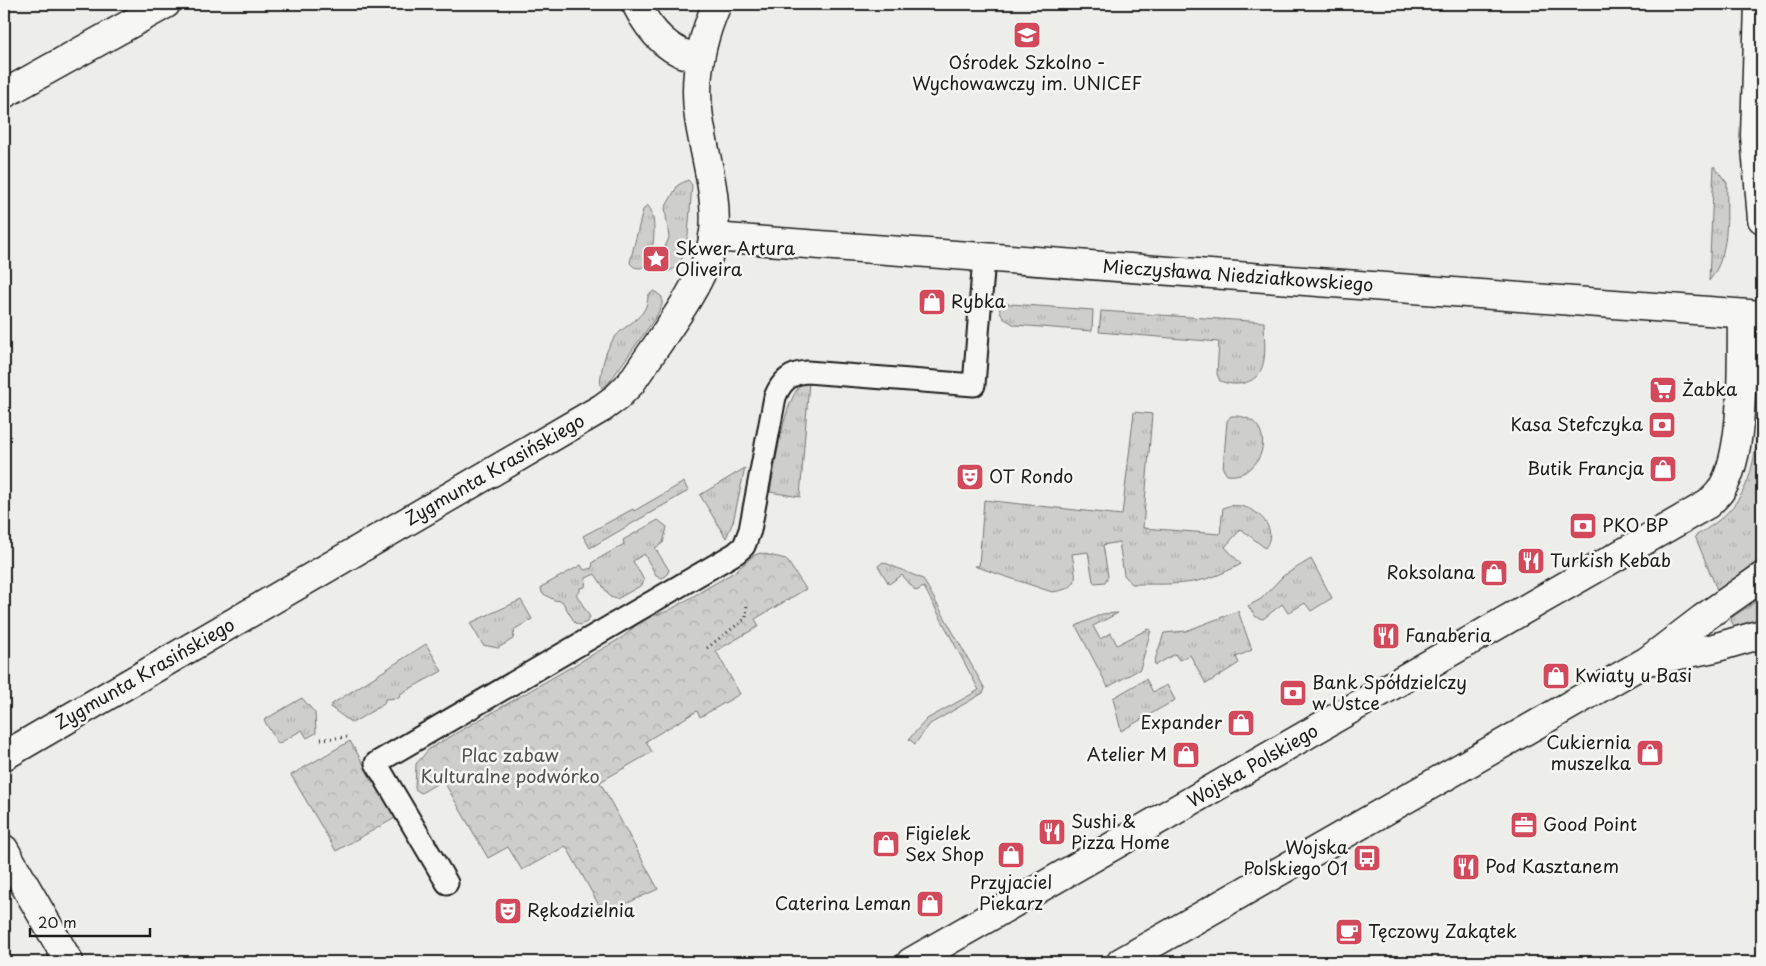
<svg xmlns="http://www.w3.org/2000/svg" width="1766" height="966" font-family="'Playpen Sans',sans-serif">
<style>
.grass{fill:url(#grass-tufts);stroke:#757574}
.forest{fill:url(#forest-crowns);stroke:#757574}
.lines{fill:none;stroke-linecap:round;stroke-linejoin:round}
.service-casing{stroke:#1c1c1c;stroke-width:25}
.minor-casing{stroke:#1c1c1c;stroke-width:31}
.tertiary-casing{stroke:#1c1c1c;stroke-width:31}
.secondary-casing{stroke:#1c1c1c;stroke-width:31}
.path{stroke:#1c1c1c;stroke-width:3;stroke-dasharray:1 4;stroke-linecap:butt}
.service{stroke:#f6f6f2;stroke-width:21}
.minor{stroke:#f6f6f2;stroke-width:28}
.tertiary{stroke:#f6f6f2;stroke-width:28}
.secondary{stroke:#f6f6f2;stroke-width:28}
.labels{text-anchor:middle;stroke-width:5;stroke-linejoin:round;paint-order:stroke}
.poi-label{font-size:18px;fill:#1c1c1c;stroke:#f6f6f2;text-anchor:start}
.street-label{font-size:18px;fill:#1c1c1c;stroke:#f6f6f2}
.park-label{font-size:18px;fill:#515151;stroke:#f6f6f2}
</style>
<defs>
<pattern id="grass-tufts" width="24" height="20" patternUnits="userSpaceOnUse" patternTransform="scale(1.25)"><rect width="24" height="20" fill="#cececb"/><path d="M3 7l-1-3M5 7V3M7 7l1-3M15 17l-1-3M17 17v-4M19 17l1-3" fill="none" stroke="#b0b0ae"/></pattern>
<pattern id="forest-crowns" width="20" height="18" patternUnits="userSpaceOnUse" patternTransform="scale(1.25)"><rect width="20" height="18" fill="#cececb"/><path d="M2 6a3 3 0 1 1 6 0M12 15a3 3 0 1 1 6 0" fill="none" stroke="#b0b0ae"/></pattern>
</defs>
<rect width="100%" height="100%" fill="#edede9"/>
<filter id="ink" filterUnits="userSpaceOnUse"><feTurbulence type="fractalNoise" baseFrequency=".02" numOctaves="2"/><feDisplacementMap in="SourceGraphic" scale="10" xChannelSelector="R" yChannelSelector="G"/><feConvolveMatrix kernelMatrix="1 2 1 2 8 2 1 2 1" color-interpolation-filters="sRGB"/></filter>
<g filter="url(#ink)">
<g class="grass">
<path d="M1714,166L1727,183C1726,216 1731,254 1709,281Z"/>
<polygon points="688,180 692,185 688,235 680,266 667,272 661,269 658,263 669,238 665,208 678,185"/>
<path d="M647,205C658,213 655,257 645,265C642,269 638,268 634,267L630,263L631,258L643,210Z"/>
<path d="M654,291L662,297V305L656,317L608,384L602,388C599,382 601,376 602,369C604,358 608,345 616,336C628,322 648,318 648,295Z"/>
<polygon points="997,303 1093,310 1092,331 1015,325 1003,318"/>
<path d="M1101,311L1264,322C1264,344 1271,377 1244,383C1236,385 1228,384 1220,381L1217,374L1219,342L1099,332Z"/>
<path d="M804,382H809L800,497L770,492C775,468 784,395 804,382Z"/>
<path d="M1134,412L1152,414L1143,528L1220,534L1223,508C1245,497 1283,524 1265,548L1241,529L1225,547L1241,564C1200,587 1177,584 1132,584L1124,575L1119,542L1103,545L1108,576L1105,582L1095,583L1093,581L1088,552L1072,554C1076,578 1082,588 1052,592L974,566H979L984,500L1122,515Z"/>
<path d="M1231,416C1279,413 1268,480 1227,475L1223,469L1227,421Z"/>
<path d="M1762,437V557L1718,592L1695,536C1725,519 1744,501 1752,466C1755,455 1754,446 1762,437Z"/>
<polygon points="745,468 733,522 726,538 700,495"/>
<polygon points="684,482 688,491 590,548 583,536 633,509 634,511"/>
<polygon points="658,520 667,527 663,543 655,548 669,570 666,576 662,578 656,575 644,554 633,561 644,580 642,585 617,599 610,597 595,574 586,578 585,587 580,588 580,591 576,594 590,617 587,622 580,625 575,623 562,601 554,600 542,593 541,587 581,565 584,570 592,568 593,562 624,544 623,540"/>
<polygon points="1311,559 1332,598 1311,611 1305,603 1288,613 1282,604 1263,619 1256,617 1248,606 1261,599 1283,576"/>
<polygon points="883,562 923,579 985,689 983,693 930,724 915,744 909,739 927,719 979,690 924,587 916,591 902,575 889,584 878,566"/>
<polygon points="1762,598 1762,618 1741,627 1735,627 1731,621 1732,617"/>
<polygon points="521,600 532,619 515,629 513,639 498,648 483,645 470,623"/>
<polygon points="1238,611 1252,650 1236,657 1239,663 1206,684 1190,655 1179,660 1175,654 1156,665 1154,663 1164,633 1186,631"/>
<polygon points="1118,613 1093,626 1100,639 1111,633 1117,645 1148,629 1151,630 1140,669 1108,687 1076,626 1102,614"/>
<polygon points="426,644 442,671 400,694 399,698 385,699 384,704 352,723 330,707 332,704"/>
<polygon points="1146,679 1153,692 1167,685 1175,700 1121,731 1113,698"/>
<polygon points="302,698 315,713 316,733 307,738 302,730 278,744 264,720"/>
</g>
<g class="forest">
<polygon points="760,553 786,559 806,589 755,619 759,626 716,651 740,694 700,717 697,711 646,741 652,752 600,782 658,889 608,912 600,907 566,846 522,870 508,847 488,858 443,780 421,793 415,789 416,764 429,749 623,637 643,619 668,611 736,571 753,556"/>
<polygon points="350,741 395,818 336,851 291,775"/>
</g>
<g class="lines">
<defs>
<path id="service" d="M447,883L376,763L736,553L744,546L750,530L775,397C781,382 790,373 807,372L974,385L984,258"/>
<g id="minor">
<path d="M636,4C649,30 668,53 698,58"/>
<polyline points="4,94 166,4"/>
<polyline points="713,237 1762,315"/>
<path d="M4,756L602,408L617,397L631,383C657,343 705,284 713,239C720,201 704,155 699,118C693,78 701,40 717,4"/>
<polyline points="4,849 69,962"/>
<path d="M911,962L1708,504C1712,500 1718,495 1721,490C1746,452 1741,360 1742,314"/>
</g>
<g id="tertiary">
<polyline points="1654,660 1714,648 1762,634"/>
<polyline points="1121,962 1647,661 1702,619 1762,577"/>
</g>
<polyline id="secondary" points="1759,4 1755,136 1762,219"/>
</defs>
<use href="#service" class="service-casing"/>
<use href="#minor" class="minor-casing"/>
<use href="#tertiary" class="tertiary-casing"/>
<use href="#secondary" class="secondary-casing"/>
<g class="path">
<polyline points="707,648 746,618 747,605"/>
<polyline points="321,739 348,737"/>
</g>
<use href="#service" class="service"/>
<use href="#minor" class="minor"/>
<use href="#tertiary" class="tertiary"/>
<use href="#secondary" class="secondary"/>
</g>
</g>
<defs>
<symbol id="school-square" viewBox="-11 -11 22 22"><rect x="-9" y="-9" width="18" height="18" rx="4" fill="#d1495b" stroke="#f6f6f2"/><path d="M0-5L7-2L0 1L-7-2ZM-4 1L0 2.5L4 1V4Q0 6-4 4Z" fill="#fff"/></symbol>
<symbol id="sight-square" viewBox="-11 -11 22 22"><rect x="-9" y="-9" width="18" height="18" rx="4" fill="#d1495b" stroke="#f6f6f2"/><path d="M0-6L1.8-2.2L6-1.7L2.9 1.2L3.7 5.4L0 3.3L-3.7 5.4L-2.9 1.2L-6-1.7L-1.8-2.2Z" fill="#fff"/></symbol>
<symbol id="shop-square" viewBox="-11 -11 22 22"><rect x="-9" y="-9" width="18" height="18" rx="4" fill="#d1495b" stroke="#f6f6f2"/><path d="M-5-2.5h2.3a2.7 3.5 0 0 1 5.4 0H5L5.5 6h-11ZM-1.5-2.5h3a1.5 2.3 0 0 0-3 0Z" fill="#fff"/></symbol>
<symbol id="supermarket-square" viewBox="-11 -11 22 22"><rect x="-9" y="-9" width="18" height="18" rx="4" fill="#d1495b" stroke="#f6f6f2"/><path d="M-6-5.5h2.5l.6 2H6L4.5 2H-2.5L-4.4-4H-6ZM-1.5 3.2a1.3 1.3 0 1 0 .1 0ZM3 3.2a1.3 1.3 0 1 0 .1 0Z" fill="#fff"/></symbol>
<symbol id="bank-square" viewBox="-11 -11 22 22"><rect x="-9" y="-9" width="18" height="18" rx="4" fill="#d1495b" stroke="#f6f6f2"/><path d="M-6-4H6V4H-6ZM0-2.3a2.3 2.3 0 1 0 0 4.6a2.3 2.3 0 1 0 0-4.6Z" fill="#fff"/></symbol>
<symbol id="theatre-square" viewBox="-11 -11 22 22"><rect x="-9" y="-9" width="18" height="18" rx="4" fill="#d1495b" stroke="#f6f6f2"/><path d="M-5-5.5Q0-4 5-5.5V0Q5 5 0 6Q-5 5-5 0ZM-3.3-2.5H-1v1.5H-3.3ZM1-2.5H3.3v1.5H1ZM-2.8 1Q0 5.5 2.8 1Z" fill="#fff"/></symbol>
<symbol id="restaurant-square" viewBox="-11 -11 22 22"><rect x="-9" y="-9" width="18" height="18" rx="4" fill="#d1495b" stroke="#f6f6f2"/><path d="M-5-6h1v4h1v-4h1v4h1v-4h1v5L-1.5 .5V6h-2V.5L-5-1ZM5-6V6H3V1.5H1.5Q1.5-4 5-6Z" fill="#fff"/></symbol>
<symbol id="office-square" viewBox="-11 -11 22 22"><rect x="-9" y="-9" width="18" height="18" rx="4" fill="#d1495b" stroke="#f6f6f2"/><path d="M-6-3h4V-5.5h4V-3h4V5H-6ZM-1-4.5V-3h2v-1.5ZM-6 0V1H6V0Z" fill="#fff"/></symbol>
<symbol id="bus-square" viewBox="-11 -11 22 22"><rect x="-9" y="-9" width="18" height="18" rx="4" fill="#d1495b" stroke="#f6f6f2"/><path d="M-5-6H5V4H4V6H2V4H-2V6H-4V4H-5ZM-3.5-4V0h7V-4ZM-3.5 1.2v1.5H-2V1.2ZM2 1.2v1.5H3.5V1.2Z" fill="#fff"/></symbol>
<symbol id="cafe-square" viewBox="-11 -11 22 22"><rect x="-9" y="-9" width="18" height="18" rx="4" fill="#d1495b" stroke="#f6f6f2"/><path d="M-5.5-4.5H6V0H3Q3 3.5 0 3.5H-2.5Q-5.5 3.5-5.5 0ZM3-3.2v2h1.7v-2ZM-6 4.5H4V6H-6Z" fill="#fff"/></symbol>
</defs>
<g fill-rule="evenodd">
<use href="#school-square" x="1011" y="19" width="32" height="32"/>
<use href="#sight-square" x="640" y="243" width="32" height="32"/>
<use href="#shop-square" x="916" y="286" width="32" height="32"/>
<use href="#supermarket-square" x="1647" y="374" width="32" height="32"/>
<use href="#bank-square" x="1646" y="409" width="32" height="32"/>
<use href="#shop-square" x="1647" y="453" width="32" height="32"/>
<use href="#theatre-square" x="954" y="461" width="32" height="32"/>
<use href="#bank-square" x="1567" y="510" width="32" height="32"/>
<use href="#restaurant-square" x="1515" y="545" width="32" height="32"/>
<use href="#shop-square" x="1478" y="557" width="32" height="32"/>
<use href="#restaurant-square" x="1370" y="620" width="32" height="32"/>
<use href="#shop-square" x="1540" y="660" width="32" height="32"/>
<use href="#bank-square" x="1277" y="677" width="32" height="32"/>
<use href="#shop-square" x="1225" y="707" width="32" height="32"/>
<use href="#shop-square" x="1634" y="737" width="32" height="32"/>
<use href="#shop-square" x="1170" y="739" width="32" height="32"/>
<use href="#office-square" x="1508" y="809" width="32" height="32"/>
<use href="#restaurant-square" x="1036" y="816" width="32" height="32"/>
<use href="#shop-square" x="870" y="828" width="32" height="32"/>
<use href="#shop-square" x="995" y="839" width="32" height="32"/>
<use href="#bus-square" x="1351" y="842" width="32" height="32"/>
<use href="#restaurant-square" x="1450" y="851" width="32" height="32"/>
<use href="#shop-square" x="914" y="888" width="32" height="32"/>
<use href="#theatre-square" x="492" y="895" width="32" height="32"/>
<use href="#cafe-square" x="1333" y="916" width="32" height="32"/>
</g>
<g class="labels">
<g class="poi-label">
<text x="1027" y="69" text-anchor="middle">Ośrodek Szkolno -<tspan x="1027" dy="21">Wychowawczy im. UNICEF</tspan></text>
<text x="675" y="255">Skwer Artura<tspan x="675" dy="21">Oliveira</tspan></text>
<text x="951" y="308">Rybka</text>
<text x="1682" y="396">Żabka</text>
<text x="1643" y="431" text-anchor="end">Kasa Stefczyka</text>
<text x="1644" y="475" text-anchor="end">Butik Francja</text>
<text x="989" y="483">OT Rondo</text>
<text x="1602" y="532">PKO BP</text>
<text x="1550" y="567">Turkish Kebab</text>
<text x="1475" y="579" text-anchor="end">Roksolana</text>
<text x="1405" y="642">Fanaberia</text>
<text x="1575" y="682">Kwiaty u Basi</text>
<text x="1312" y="689">Bank Spółdzielczy<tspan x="1312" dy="21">w Ustce</tspan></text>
<text x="1222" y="729" text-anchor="end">Expander</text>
<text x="1631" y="749" text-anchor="end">Cukiernia<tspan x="1631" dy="21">muszelka</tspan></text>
<text x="1167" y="761" text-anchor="end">Atelier M</text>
<text x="1071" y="828">Sushi &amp;<tspan x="1071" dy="21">Pizza Home</tspan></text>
<text x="1543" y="831">Good Point</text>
<text x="905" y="840">Figielek<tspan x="905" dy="21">Sex Shop</tspan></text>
<text x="1348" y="854" text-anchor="end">Wojska<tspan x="1348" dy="21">Polskiego 01</tspan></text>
<text x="1485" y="873">Pod Kasztanem</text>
<text x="1011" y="889" text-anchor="middle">Przyjaciel<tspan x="1011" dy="21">Piekarz</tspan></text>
<text x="911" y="910" text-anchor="end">Caterina Leman</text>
<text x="527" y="917">Rękodzielnia</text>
<text x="1368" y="938">Tęczowy Zakątek</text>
</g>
<g class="street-label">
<text transform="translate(1238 276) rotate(4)" y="6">Mieczysława Niedziałkowskiego</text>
<text transform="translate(495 470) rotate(-30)" y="6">Zygmunta Krasińskiego</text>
<text transform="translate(145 674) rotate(-30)" y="6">Zygmunta Krasińskiego</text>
<text transform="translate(1253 766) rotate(-30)" y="6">Wojska Polskiego</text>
</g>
<g class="park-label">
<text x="510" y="762">Plac zabaw<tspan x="510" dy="21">Kulturalne podwórko</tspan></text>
</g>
</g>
<rect width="1766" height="966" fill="none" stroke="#f6f6f2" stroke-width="20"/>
<rect x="10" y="10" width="1746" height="946" fill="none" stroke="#1c1c1c" stroke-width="2" filter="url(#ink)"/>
<path d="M30 928v8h120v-8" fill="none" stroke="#1c1c1c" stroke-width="2.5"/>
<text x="38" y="928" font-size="15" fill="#1c1c1c" stroke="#f6f6f2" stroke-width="4" paint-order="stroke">20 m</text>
</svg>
